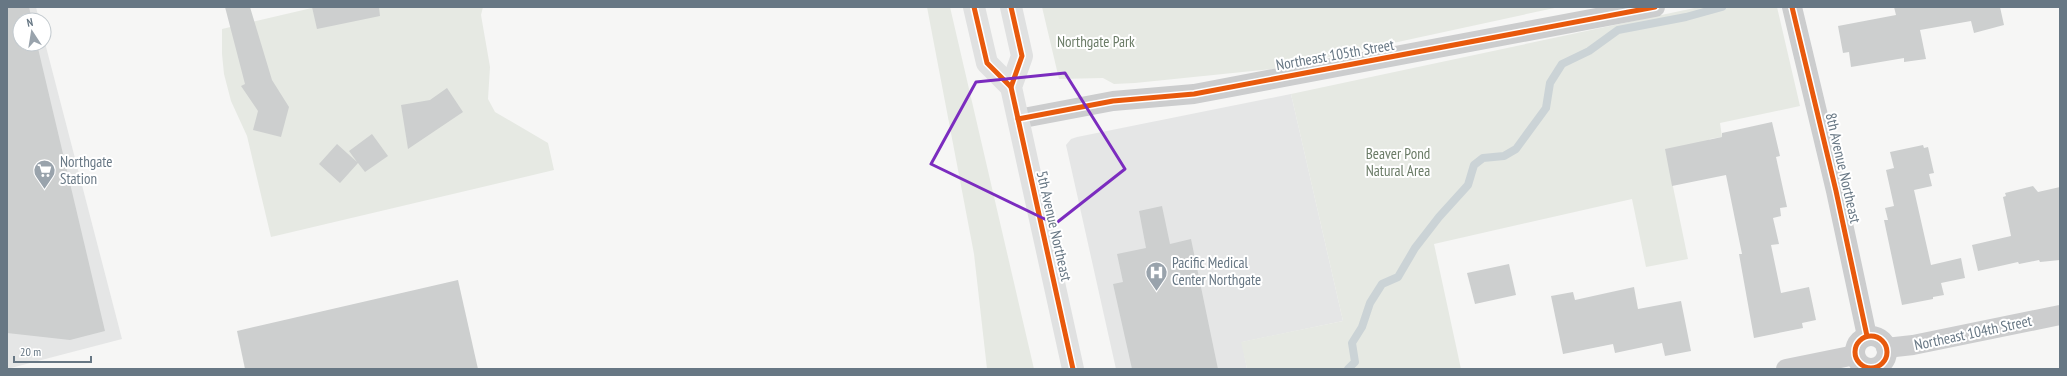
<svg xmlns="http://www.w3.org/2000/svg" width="2067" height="376" font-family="'PT Sans Narrow',sans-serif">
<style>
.built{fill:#e5e6e6}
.green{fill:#e6e9e3}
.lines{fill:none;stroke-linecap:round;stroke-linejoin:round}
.stream{stroke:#cbd3d6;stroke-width:8}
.building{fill:#cdcfcf}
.minor{stroke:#cccdce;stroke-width:20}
.secondary{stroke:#e0e1e1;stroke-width:22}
.cycleway-casing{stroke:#fff;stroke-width:8}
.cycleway{stroke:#e8590c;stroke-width:5}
.marked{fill:none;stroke:#7b2cbf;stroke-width:3;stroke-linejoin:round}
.labels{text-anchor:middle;stroke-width:4;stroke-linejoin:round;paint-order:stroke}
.park-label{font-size:15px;fill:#6a7b66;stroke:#fff}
.street-label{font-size:15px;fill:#677784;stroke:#fff}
.poi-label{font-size:15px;fill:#677784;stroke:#fff;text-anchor:start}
</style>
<rect width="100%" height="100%" fill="#f6f6f5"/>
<g class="built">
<polygon points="7,7 36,7 39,20 20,20 20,44 44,44 44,39 122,339 7,369"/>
<polygon points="1291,94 1343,321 1242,342 1247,369 1116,369 1066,145 1071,139 1077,137"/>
</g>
<g class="green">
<polygon points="316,7 483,7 481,15 490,67 488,99 495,112 548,143 554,170 271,237 247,136 231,101 224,74 222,54 222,29"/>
<polygon points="927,7 950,7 1034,369 987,369 974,254"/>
<polygon points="1042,7 1559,7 1273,69 1135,83 1114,84 1103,78 1059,79"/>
<polygon points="1699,7 1777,7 1800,106 1720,123 1722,137 1710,139 1671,177 1688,259 1646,267 1632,199 1434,244 1461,369 1247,369 1241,342 1343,321 1291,94"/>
</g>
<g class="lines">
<polyline class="stream" points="1348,369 1355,362 1352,343 1362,327 1370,303 1382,284 1398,277 1415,248 1439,217 1468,185 1474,165 1483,158 1504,156 1516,149 1546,108 1550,83 1562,64 1589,51 1618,30 1686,17 1722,7"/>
</g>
<g class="building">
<polygon points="7,7 29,7 32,20 20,20 20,44 37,44 105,331 70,340 7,333"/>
<polygon points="225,7 250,7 272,80 289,107 281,137 253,130 258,111 241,86 245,84"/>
<polygon points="312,7 379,7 380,16 317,29"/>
<polygon points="1894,7 2000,7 2004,25 1974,33 1971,21 1920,30 1926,59 1904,62 1904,58 1851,67 1849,52 1843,53 1838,26 1896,15"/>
<polygon points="447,88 463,112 408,149 401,105 430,100"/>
<polygon points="1772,122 1780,156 1776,157 1787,207 1780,208 1781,216 1773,218 1779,244 1771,245 1781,293 1809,287 1816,320 1802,323 1803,328 1754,338 1739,254 1742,254 1726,175 1672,186 1665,149 1722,137 1722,133"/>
<polygon points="372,134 388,156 365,172 358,163 340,183 319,164 337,144 357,162 349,151"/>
<polygon points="1923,145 1924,148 1928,147 1934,173 1929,174 1932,186 1914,190 1931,265 1961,258 1965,278 1941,283 1944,295 1933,297 1933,299 1902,305 1884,220 1888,220 1885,208 1894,206 1886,170 1894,168 1890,152"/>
<polygon points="2033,186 2038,192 2060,187 2060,260 2040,262 2039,260 2019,264 2018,262 1978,271 1972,245 2011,236 2003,197 2006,196 2005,193"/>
<polygon points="1162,206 1170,244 1191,239 1218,369 1132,369 1113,284 1123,282 1117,254 1146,248 1139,211"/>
<polygon points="1509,264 1516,295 1475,304 1467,273"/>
<polygon points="458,280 478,369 245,369 237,331"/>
<polygon points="1634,287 1638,309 1681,301 1691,351 1665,356 1662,343 1615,353 1613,344 1563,354 1551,296 1573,292 1575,300"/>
</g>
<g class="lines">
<g class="minor">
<polyline points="1792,7 1836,191 1867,336"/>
<polyline points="1018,119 1113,101 1194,94 1655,7"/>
<circle cx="1871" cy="352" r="16"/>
<polyline points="1886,348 1913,345 2060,315"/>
<polyline points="1786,369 1855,355"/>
</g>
<g class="secondary">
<polyline points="974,7 987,63 1011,87"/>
<polyline points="1011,7 1022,56 1011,87 1073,369"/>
</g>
<defs>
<g id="cycleway">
<polyline points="974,7 987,63 1011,87"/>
<polyline points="1011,7 1022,56 1011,87 1073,369"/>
<polyline points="1792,7 1836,191 1867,336"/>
<polyline points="1018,119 1113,101 1194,94 1655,7"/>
<circle cx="1871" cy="352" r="16"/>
</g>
</defs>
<use href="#cycleway" class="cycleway-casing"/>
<use href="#cycleway" class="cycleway"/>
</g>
<path class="marked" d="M1065,73L1125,169L1055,224L931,164L976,82Z"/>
<defs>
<symbol id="supermarket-pin" viewBox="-11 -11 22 30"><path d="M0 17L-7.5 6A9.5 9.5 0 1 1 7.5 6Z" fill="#99a3ac" stroke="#fff"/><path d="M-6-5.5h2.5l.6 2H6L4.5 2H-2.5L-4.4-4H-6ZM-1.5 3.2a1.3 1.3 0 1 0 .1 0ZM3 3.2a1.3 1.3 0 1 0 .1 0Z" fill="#fff"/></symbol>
<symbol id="hospital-pin" viewBox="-11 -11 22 30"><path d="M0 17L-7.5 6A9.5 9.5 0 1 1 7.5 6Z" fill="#99a3ac" stroke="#fff"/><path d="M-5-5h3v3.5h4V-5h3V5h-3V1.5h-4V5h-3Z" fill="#fff"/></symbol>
</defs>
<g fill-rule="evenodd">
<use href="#supermarket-pin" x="32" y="158" width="25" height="34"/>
<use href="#hospital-pin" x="1144" y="260" width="25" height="34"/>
</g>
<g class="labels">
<g class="park-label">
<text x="1096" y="47">Northgate Park</text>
<text x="1398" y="159">Beaver Pond<tspan x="1398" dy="17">Natural Area</tspan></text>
</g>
<g class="street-label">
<text transform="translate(1335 55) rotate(-10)" y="5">Northeast 105th Street</text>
<text transform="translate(1843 168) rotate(77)" y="5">8th Avenue Northeast</text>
<text transform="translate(1054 226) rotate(77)" y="5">5th Avenue Northeast</text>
<text transform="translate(1973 333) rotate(-12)" y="5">Northeast 104th Street</text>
</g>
<g class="poi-label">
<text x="60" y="167">Northgate<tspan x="60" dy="17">Station</tspan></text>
<text x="1172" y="268">Pacific Medical<tspan x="1172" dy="17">Center Northgate</tspan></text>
</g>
</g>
<rect width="2067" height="376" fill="none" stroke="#677784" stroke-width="16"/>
<g transform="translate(32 32) rotate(348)"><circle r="19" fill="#ffffff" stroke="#c2c9ce"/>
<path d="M0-3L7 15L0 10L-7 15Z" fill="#99a3ac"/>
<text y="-6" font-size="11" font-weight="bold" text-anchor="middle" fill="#677784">N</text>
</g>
<path d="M14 356v6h77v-6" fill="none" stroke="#677784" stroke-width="2"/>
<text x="20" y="356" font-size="12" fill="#677784" stroke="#ffffff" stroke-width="3" paint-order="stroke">20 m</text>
</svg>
